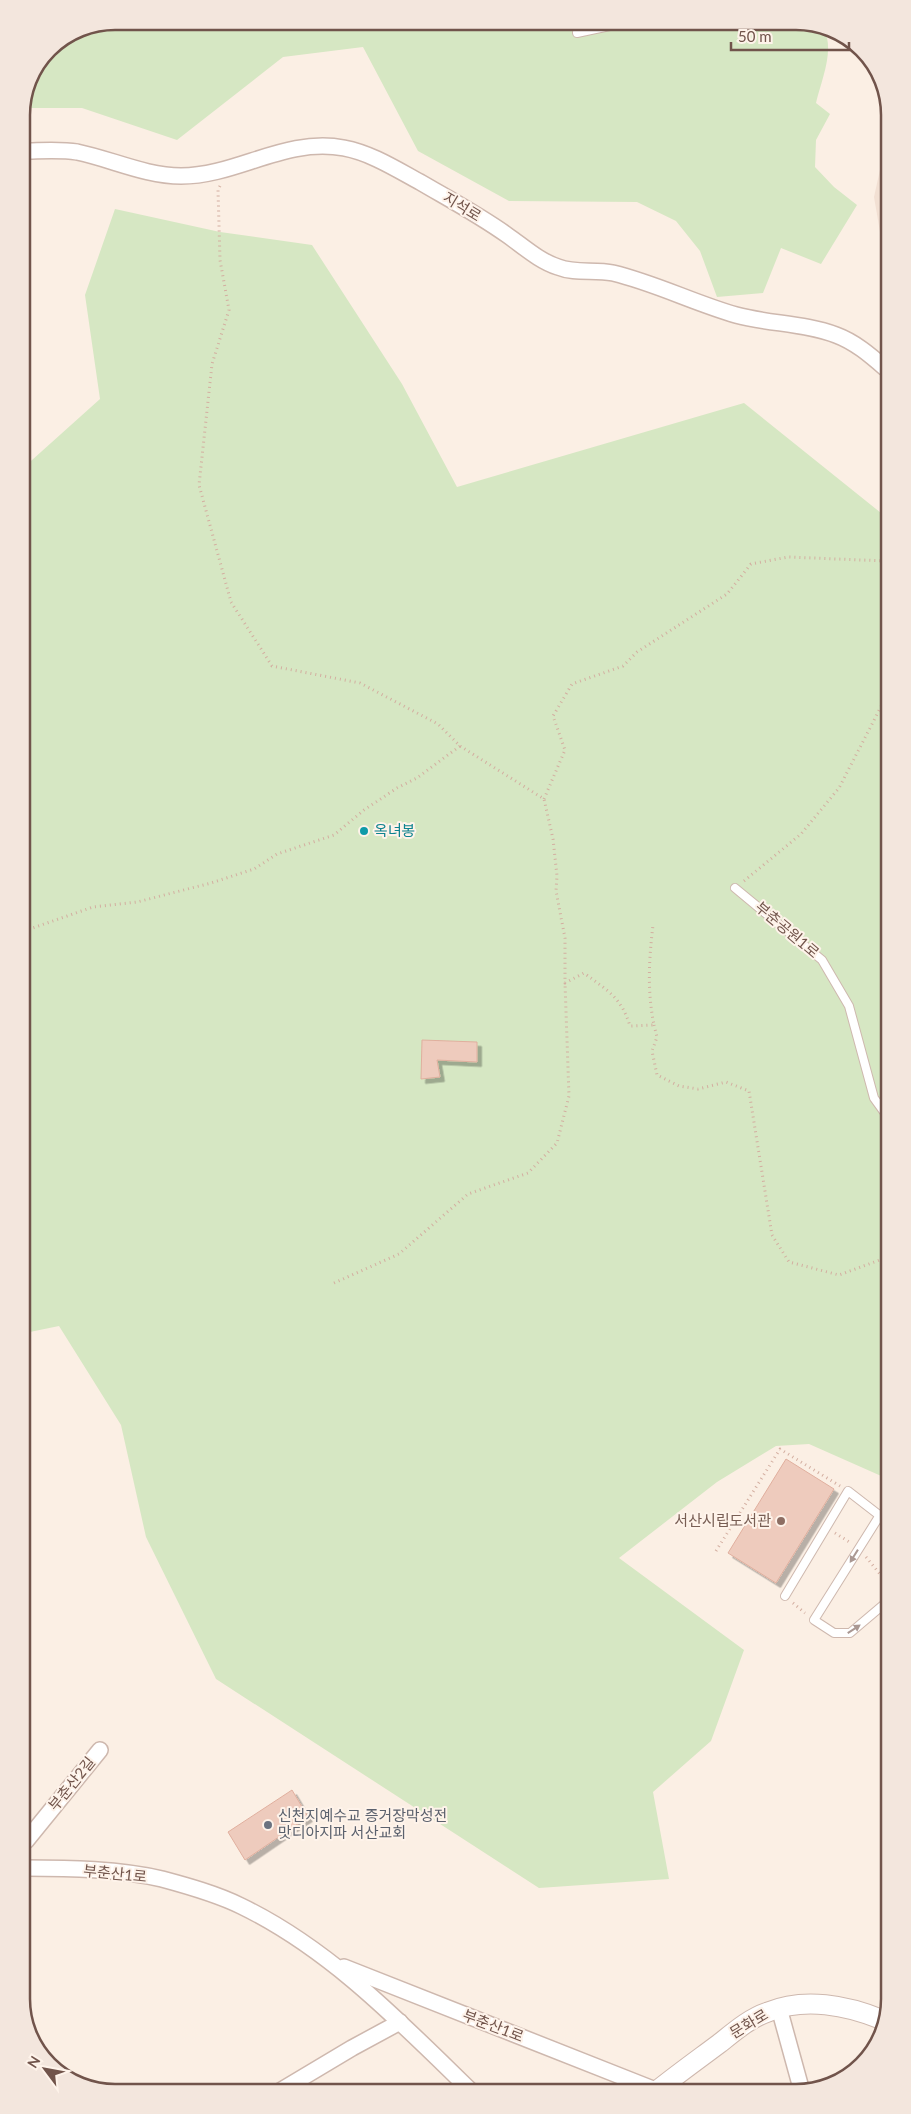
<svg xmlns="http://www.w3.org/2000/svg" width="911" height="2114" font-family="Lato,'Noto Sans KR',sans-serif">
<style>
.residential{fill:#f2e0d3}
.green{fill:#d6e7c3}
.building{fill:#eecbbd;stroke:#e0af9e;filter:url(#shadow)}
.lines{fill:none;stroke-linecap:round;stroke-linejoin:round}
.service-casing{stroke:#ceb8ae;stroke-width:10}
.minor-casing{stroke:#ceb8ae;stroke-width:18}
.tertiary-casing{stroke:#ceb8ae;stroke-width:21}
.path{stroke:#d3aea0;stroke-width:3;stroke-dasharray:1 4;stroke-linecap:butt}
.service{stroke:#fff;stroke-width:8}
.minor{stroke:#fff;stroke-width:15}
.tertiary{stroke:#fff;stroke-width:19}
.oneway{fill:#aa9893}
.culture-dot{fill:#0f9aa8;stroke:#fef3ea;stroke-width:2}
.education-dot{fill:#8d6e63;stroke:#fef3ea;stroke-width:2}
.worship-dot{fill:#6b7280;stroke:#fef3ea;stroke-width:2}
.labels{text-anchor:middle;stroke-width:4;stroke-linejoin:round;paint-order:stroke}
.street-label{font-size:15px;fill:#71544b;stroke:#fef3ea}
.culture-label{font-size:15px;fill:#0d838f;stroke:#fef3ea;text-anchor:start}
.education-label{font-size:15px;fill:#785e54;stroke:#fef3ea;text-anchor:end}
.worship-label{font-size:15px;fill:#5b616d;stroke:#fef3ea;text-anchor:start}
.rim{fill:none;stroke:#71544b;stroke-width:2.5}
</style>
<defs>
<filter id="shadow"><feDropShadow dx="4.5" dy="4.5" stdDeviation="0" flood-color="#0004"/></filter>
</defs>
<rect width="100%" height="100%" fill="#fbefe4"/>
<polygon class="residential" points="885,164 885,250 882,243 874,197 880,170"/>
<g class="green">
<path d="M115,21H802L824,30C835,50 821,81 816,103L830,114L816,140L815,167L834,187L857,205L821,264L781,248L763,293L717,297L700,251L676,221L637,202L509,201L418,151L363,47L283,57L177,140L82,108H22L49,49L79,28Z"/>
<polygon points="115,209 220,232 312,245 402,384 457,487 744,403 886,517 888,1479 809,1444 776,1446 717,1482 619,1558 744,1650 711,1741 653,1792 669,1879 539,1888 216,1679 146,1537 121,1425 59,1326 25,1333 22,469 100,399 85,295"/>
</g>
<g class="building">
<polygon points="422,1040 477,1042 477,1062 437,1060 440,1077 421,1079"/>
<polygon points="786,1459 834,1489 776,1583 728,1553"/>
<polygon points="292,1790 308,1817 245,1860 228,1832"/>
</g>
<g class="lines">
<defs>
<g id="service">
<polyline points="577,33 633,21"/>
<polyline points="735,888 822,960 849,1006 874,1098 887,1116"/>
<polyline points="880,1515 814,1620 834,1633 850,1633 889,1600"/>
<polyline points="785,1596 848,1491 888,1522"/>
</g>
<g id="minor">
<path d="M22,151C39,151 60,149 77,152C111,159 146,176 181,176C237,176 285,137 344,148C371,153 396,169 420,182C449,199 479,215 507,235C523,246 539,261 558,267C575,274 595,269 613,273C655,283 694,303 736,315C769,324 804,323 836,335C855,342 870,355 885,368"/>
<polyline points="26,1841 100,1750"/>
<path d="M26,1868C69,1868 120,1869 162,1879C188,1886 217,1894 241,1906C330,1949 400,2022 470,2090"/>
<polyline points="344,1967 653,2089"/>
<polyline points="779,2008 801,2088"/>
<polyline points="280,2091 352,2048 400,2022"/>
</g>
<path id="tertiary" d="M659,2089C679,2073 700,2058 720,2043C735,2031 750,2018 768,2012C804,1997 847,2005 883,2020"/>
</defs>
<use href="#service" class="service-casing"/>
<use href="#minor" class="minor-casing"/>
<use href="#tertiary" class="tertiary-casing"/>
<g class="path">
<path d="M220,186L218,190L220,260L229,310L212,364L199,485L231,602L272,666L360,683L438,724L460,746L544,799L553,839L557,876L556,891L565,938V983L584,973C608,991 621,997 630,1026L654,1025C647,991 649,959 653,925"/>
<polyline points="544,799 565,750 553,716 572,684 623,666 637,652 727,594 751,564 788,557 886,561"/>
<polyline points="744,881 801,834 839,788 886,697"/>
<polyline points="24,931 93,907 137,902 211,883 254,869 277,854 334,835 364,810 397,788 417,778 460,746"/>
<polyline points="654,1025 657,1037 652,1051 657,1075 679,1086 698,1089 726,1082 749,1091 772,1235 789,1262 839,1275 888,1257"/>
<polyline points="334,1283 399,1254 468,1194 528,1173 557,1143 569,1096 565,983"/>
<polyline points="835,1533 851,1543"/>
<polyline points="716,1551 780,1449 840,1486"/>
<polyline points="866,1557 889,1585"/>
<polyline points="793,1603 805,1613"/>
</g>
<use href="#service" class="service"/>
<use href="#minor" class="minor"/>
<use href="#tertiary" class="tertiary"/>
</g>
<defs><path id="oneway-solid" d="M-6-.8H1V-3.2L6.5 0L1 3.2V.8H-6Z" transform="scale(1.25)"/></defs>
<g class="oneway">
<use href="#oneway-solid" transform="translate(854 1556) rotate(122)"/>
<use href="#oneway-solid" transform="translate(854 1629) rotate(-33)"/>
</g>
<circle class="culture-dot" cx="364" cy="831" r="5"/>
<circle class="education-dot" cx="781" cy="1521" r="5"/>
<circle class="worship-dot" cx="268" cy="1825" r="5"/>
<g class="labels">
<g class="street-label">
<text transform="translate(462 207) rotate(31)" y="5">지석로</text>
<text transform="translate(787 930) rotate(40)" y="5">부춘공원1로</text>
<text transform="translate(72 1784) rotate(-51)" y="5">부춘산2길</text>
<text transform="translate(115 1874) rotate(6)" y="5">부춘산1로</text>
<text transform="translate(749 2024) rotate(-31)" y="5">문화로</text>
<text transform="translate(493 2026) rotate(21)" y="5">부춘산1로</text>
</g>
<g class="culture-label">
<text x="374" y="836">옥녀봉</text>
</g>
<g class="education-label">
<text x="771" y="1526">서산시립도서관</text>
</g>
<g class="worship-label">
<text x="278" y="1821">신천지예수교 증거장막성전<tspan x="278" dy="17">맛디아지파 서산교회</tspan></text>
</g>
</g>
<path d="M0 0H911V2114H0ZM115 30H796A85 85 0 0 1 881 115V1999A85 85 0 0 1 796 2084H115A85 85 0 0 1 30 1999V115A85 85 0 0 1 115 30Z" fill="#f3e6dd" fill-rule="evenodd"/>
<path class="rim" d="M115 30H796A85 85 0 0 1 881 115V1999A85 85 0 0 1 796 2084H115A85 85 0 0 1 30 1999V115A85 85 0 0 1 115 30Z"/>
<g transform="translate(45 2069) rotate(302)" stroke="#fef3ea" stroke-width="4" paint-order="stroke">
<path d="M0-4L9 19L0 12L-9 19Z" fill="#71544b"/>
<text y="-8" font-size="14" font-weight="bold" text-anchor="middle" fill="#71544b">N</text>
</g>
<path d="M731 42v8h118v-8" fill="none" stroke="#71544b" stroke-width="2.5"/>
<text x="738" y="42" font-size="15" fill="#71544b" stroke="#fef3ea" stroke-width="4" paint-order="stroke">50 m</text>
</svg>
